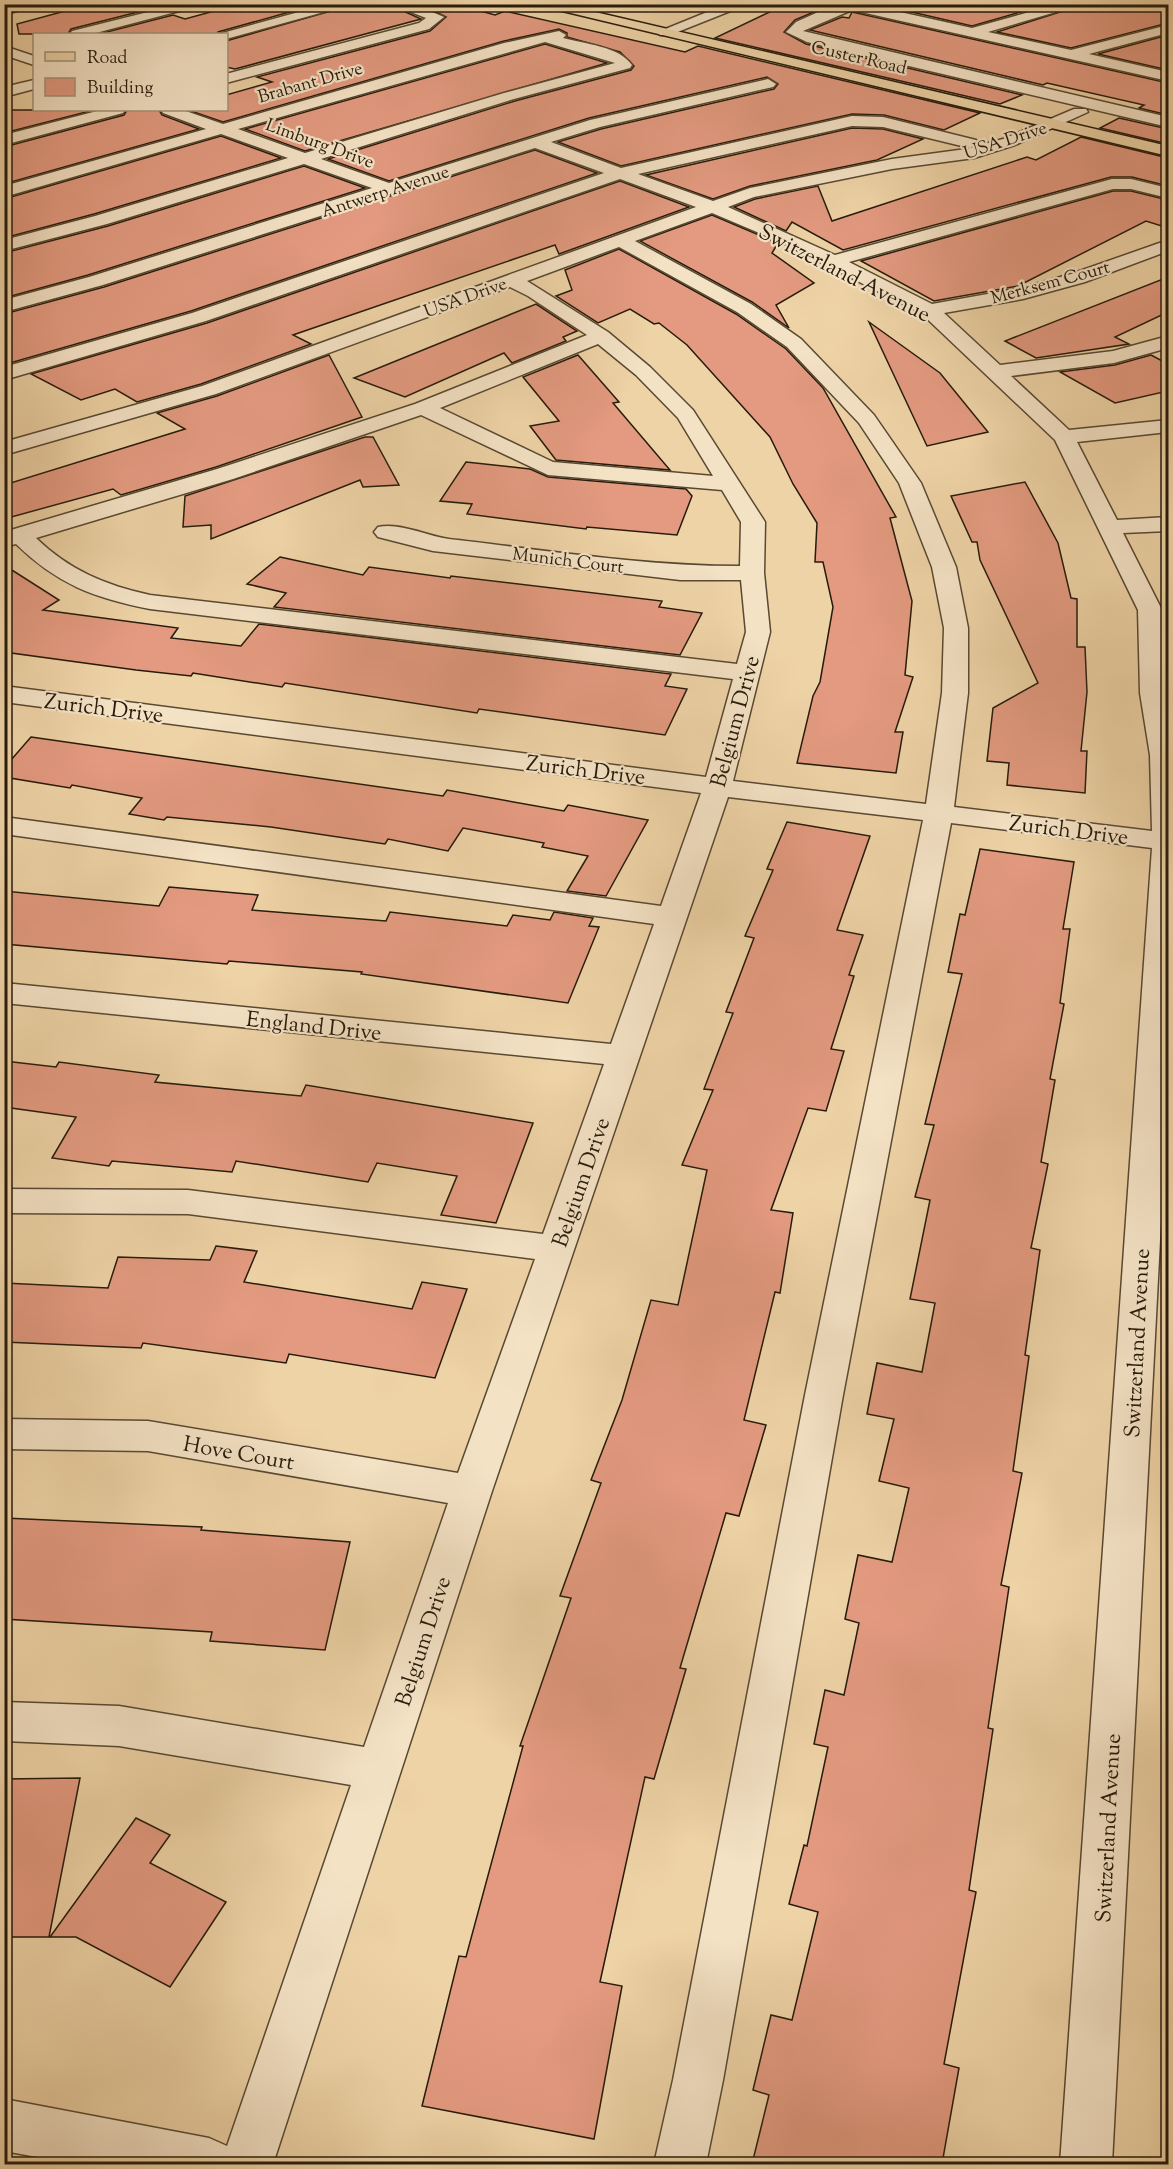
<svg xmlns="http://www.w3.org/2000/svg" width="1173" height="2169" font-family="'Sorts Mill Goudy',serif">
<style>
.building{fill:#e39a80;stroke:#261b0b;stroke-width:1.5}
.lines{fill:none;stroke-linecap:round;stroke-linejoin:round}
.minor-casing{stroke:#584932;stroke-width:3}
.major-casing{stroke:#261b0b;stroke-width:3}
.minor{fill:#f4e2c5;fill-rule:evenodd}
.major{fill:#eed3a6;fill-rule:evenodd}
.labels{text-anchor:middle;stroke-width:4.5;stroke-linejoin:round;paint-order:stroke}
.far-street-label{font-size:18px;fill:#261b0b;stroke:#f4e2c5}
.street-label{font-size:22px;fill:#261b0b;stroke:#f4e2c5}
</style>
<rect width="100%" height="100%" fill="#eed3a6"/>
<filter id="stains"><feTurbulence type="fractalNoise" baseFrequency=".00333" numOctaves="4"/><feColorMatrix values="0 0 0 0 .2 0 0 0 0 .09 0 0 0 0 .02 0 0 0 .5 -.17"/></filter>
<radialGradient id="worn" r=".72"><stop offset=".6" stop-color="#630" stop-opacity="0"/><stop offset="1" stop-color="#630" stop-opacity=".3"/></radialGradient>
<g class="building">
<polygon points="91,4 133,4 150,9 71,29 68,34 19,34 17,24"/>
<polygon points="240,4 318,4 218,32 217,34 99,34 173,15 185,19"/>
<polygon points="355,4 388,4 421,19 235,69 226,67 226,41"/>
<polygon points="420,4 455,4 495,15 505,11 685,52 698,46 980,113 944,130 884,115 852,114 621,166 558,142 601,129 774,89 778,84 767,77 589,118 389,181 328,159 515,101 631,70 634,66 620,52 567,37 567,33 559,29 504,41 223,122 188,110 226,110 226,95 272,82 257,77 430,31 446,17"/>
<polygon points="877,4 1048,4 972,26"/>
<polygon points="1085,4 1168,4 1168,23 1071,48 997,32"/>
<polygon points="782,6 814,12 795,20 784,32 806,44 1022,95 1000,104 715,38"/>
<polygon points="852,12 1168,83 1168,115 1139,108 1144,105 1047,83 1043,85 810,30 842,17 849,18"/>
<polygon points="1168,35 1168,70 1098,54"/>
<polygon points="545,44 607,63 305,151 245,129"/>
<polygon points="4,110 94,110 4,133"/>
<polygon points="127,110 159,110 162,115 199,129 4,184 4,147 124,115"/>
<polygon points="1119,118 1168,129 1168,144 1100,128"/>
<polygon points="852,128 883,129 923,139 877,160 750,186 713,199 646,175"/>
<polygon points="221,136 281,158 94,214 4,238 4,199"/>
<polygon points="1081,137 1168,158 1168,186 1132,177 1111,177 843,250 792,222 786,231 734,207 755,199 818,186 832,221 1027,157 1036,160"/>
<polygon points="535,150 597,173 191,311 10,363 4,360 4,314 104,287"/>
<polygon points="304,166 365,188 88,275 4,298 4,253 108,226"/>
<polygon points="620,181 689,207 559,254 555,245 293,335 311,344 201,384 137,402 115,389 81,400 31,374 207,323"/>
<polygon points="1113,191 1131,191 1168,200 1168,228 1146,221 1018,286 934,301 861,261"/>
<polygon points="712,215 778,243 772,253 814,283 776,305 789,328 752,302 640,241"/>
<polygon points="619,249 736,314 786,349 823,388 896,517 890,518 912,601 905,675 913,677 895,732 903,732 896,773 797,763 813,696 820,682 833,607 823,562 815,562 817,523 793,484 770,437 687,345 659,323 654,324 630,309 598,323 556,296 572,290 565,270"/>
<polygon points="1168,277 1168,312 1115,337 1129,344 1036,358 1005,341"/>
<polygon points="536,304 577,331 563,337 566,341 512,363 504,353 405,397 354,378"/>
<polygon points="869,322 940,373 988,432 927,446"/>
<polygon points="329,355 362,417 216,467 121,495 113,489 4,519 4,485 185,429 157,413 217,396"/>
<polygon points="578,355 619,402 613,403 670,470 556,460 530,426 559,421 523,377"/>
<polygon points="1151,355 1168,364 1168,391 1115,403 1060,372 1115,365"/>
<polygon points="365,437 373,437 399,485 363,487 360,480 211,539 211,525 183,527 185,496"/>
<polygon points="466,462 530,469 548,477 686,489 692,496 677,535 587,527 586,529 467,514 472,504 440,501"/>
<polygon points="1025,482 1058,543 1071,598 1077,599 1077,647 1085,647 1087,692 1081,751 1087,751 1085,793 1007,785 1009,763 987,761 993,708 1038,683 980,560 977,542 972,542 951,496"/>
<polygon points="280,557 363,575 369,567 450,578 451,576 662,601 659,607 702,613 680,655 274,607 286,593 247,584"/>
<polygon points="4,565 59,600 43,610 178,628 171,638 241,646 259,624 671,674 665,686 687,689 665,735 479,709 477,713 285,683 282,687 193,673 191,676 136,670 4,652"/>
<polygon points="31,737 443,796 447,790 564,811 568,805 648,820 606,896 567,891 588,856 542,847 544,843 463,828 448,851 388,839 385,844 271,827 167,817 164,820 129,814 142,798 72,785 70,788 4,777 4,768"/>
<polygon points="787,822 870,836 837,930 863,935 849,975 854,976 831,1049 844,1051 826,1111 808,1108 771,1210 793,1213 780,1293 775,1292 744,1420 766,1425 739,1516 726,1513 680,1668 686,1669 654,1779 645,1777 600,1982 622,1986 594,2139 422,2106 459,1956 466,1957 523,1746 520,1746 571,1598 560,1596 601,1483 591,1480 622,1400 651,1300 678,1305 707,1170 682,1165 713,1090 704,1089 733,1013 726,1012 754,938 745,936 773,870 767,869"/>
<polygon points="980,849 1074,862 1063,929 1070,929 1060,1003 1064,1004 1050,1079 1055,1080 1041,1162 1048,1164 1031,1248 1040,1250 1025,1355 1029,1356 1013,1471 1022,1473 1001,1585 1009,1587 988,1728 993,1729 969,1890 976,1892 944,2064 959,2068 942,2164 752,2164 769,2095 753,2090 771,2015 792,2020 818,1912 789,1904 804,1845 807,1846 828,1747 814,1744 825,1690 844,1695 859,1623 845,1619 858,1555 892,1562 909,1488 879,1481 894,1419 867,1414 877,1363 922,1372 935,1303 910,1299 930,1200 915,1197 934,1125 925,1124 962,974 948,972 960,914 965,915"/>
<polygon points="169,887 258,895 252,910 386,921 390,912 507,926 513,915 550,920 554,912 593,918 589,926 599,927 568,1003 361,974 362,972 229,961 227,964 4,944 4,891 159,906"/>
<polygon points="4,1061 56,1067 59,1062 159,1075 155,1082 301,1096 306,1085 533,1123 496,1223 441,1215 457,1176 377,1163 368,1182 236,1161 232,1172 112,1161 109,1166 52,1158 76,1117 4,1107"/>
<polygon points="216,1246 257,1251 244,1282 412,1309 422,1282 467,1289 435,1378 289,1354 286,1363 143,1343 141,1348 4,1342 4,1283 108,1288 118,1257 210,1260"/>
<polygon points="4,1518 202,1527 201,1530 350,1542 325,1650 210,1641 212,1632 4,1619"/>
<polygon points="80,1778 49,1937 4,1937 4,1779"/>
<polygon points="136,1818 170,1835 150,1863 226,1902 170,1987 76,1937 50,1937"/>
</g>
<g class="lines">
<defs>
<g id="minor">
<polygon points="13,4 39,4 4,15 4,7"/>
<polygon points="180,4 206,4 92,34 70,34 72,31"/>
<polygon points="328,4 353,4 226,39 226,34 219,34"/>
<polygon points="390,4 413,4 444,17 429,29 226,83 226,74 419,23 426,18"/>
<polygon points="727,4 748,4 670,35 660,35 658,32"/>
<polygon points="836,4 864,4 972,28 1058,4 1083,4 988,32 1071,50 1168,25 1168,33 1089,54 1168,72 1168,81 852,10 803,31 1168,117 1168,127 807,42 786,32 796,22"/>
<path d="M559,31L566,35L563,38C584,44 619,46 632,65L630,68L514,99L321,159L389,183L590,120L768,79L776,84L773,87L600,127L551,142L621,168L852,116L883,117L976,140L978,143L970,148L883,127L852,126L638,174L713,201L750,188L892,159L966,149L1003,139L1074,109H1086L1088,112L1015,145L974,158L892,169L754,197L728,207L835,255L1112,179H1131L1168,188V198L1131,189H1113L849,262L932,304L1021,288L1071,274L1168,240V251L1085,282L1023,299L944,313L1000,365L1113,351L1168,336V348L1114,363L1011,376L1069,430L1168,420V432L1077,442L1117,520L1168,517V531L1123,533L1162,610L1168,706V1086L1112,2164H1060L1152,848L951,823L843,1395L723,2080L706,2164H654L673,2080L805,1395L923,820L728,797L492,1491L273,2164H76L4,2151V2099L209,2138L227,2146L351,1785L119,1746L4,1741V1702L119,1706L364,1747L448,1503L148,1451L4,1449V1419L148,1421L458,1473L535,1259L188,1214L4,1213V1189L188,1190L543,1234L604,1064L4,1003V983L611,1044L654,924L4,834V817L661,906L701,793L4,702V686L706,777L733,679L150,609C94,598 57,584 16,544L4,547V532L217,469L415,404L587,335L528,296L510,287L216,394L4,455V442L202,386L696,207L620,179L206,321L4,380V367L192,313L604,173L535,148L103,285L4,312V300L89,277L372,188L304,164L107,224L4,251V240L95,216L288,158L221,134L4,197V186L206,129L163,113L161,110H183L223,124L504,43ZM545,42L615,63L504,93L305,153L238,129ZM712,213L785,244L922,314L1055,440L1138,610L1140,693L1150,755L1152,831L954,807L968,693V628L956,567L921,483L874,415L801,339L751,304L635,241ZM619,247L737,312L787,347L859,423L899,483L932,567L944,628L942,693L926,804L733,781L770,632L764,573L765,522L693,410L650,367L608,332L527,281ZM598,344L636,375L678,418L713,476L553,462L440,408ZM421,415L548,475L722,490L741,522L740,566C643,566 546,550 449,539C427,536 399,522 378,527L374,532L378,537L433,551L680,580H741L746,632L737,664L150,595C105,585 69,570 36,538L233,479Z"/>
<polygon points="4,46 34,56 34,65 4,55"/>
<polygon points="34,80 34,89 4,97 4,87"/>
<polygon points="101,110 125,110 123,113 4,145 4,135"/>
</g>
<polygon id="major" points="533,4 561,4 1168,146 1168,156"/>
</defs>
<use href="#minor" class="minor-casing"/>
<use href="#major" class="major-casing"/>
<use href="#minor" class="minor"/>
<use href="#major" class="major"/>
</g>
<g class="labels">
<g class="far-street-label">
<text transform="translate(859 57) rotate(13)" y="6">Custer Road</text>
<text transform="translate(310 82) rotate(-16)" y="6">Brabant Drive</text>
<text transform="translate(1005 140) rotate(-18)" y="6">USA Drive</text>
<text transform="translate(320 143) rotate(20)" y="6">Limburg Drive</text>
<text transform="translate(385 191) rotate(-18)" y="6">Antwerp Avenue</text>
<text transform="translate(1050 282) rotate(-15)" y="6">Merksem Court</text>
<text transform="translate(465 297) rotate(-20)" y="6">USA Drive</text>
<text transform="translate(568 560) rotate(7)" y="6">Munich Court</text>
</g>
<g class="street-label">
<text transform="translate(845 272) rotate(27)" y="8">Switzerland Avenue</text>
<text transform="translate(104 707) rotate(7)" y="8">Zurich Drive</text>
<text transform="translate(734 721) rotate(-75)" y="8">Belgium Drive</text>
<text transform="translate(586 769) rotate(7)" y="8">Zurich Drive</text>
<text transform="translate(1069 829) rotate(7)" y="8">Zurich Drive</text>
<text transform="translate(314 1025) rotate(6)" y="8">England Drive</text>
<text transform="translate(580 1182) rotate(-71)" y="8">Belgium Drive</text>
<text transform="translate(1136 1343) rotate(-87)" y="8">Switzerland Avenue</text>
<text transform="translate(239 1452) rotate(10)" y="8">Hove Court</text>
<text transform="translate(422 1641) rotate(-72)" y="8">Belgium Drive</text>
<text transform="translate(1107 1828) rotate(-87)" y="8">Switzerland Avenue</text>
</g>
</g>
<rect width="1173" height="2169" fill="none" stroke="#eed3a6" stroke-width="24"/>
<rect x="6" y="6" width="1161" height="2157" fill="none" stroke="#261b0b" stroke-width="3"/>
<rect x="12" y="12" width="1149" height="2145" fill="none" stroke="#261b0b" stroke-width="1.5"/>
<rect x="33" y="33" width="195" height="78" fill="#f4e2c5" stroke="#a2927b" stroke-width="1.5"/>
<rect x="45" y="52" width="30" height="9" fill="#eed3a6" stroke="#a2927b" stroke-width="1.5"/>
<text x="87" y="63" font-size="18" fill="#261b0b">Road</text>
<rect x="45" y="78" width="30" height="18" fill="#e39a80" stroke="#a2927b" stroke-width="1.5"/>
<text x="87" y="93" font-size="18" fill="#261b0b">Building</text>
<rect width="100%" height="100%" filter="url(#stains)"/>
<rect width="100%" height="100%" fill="url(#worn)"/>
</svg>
